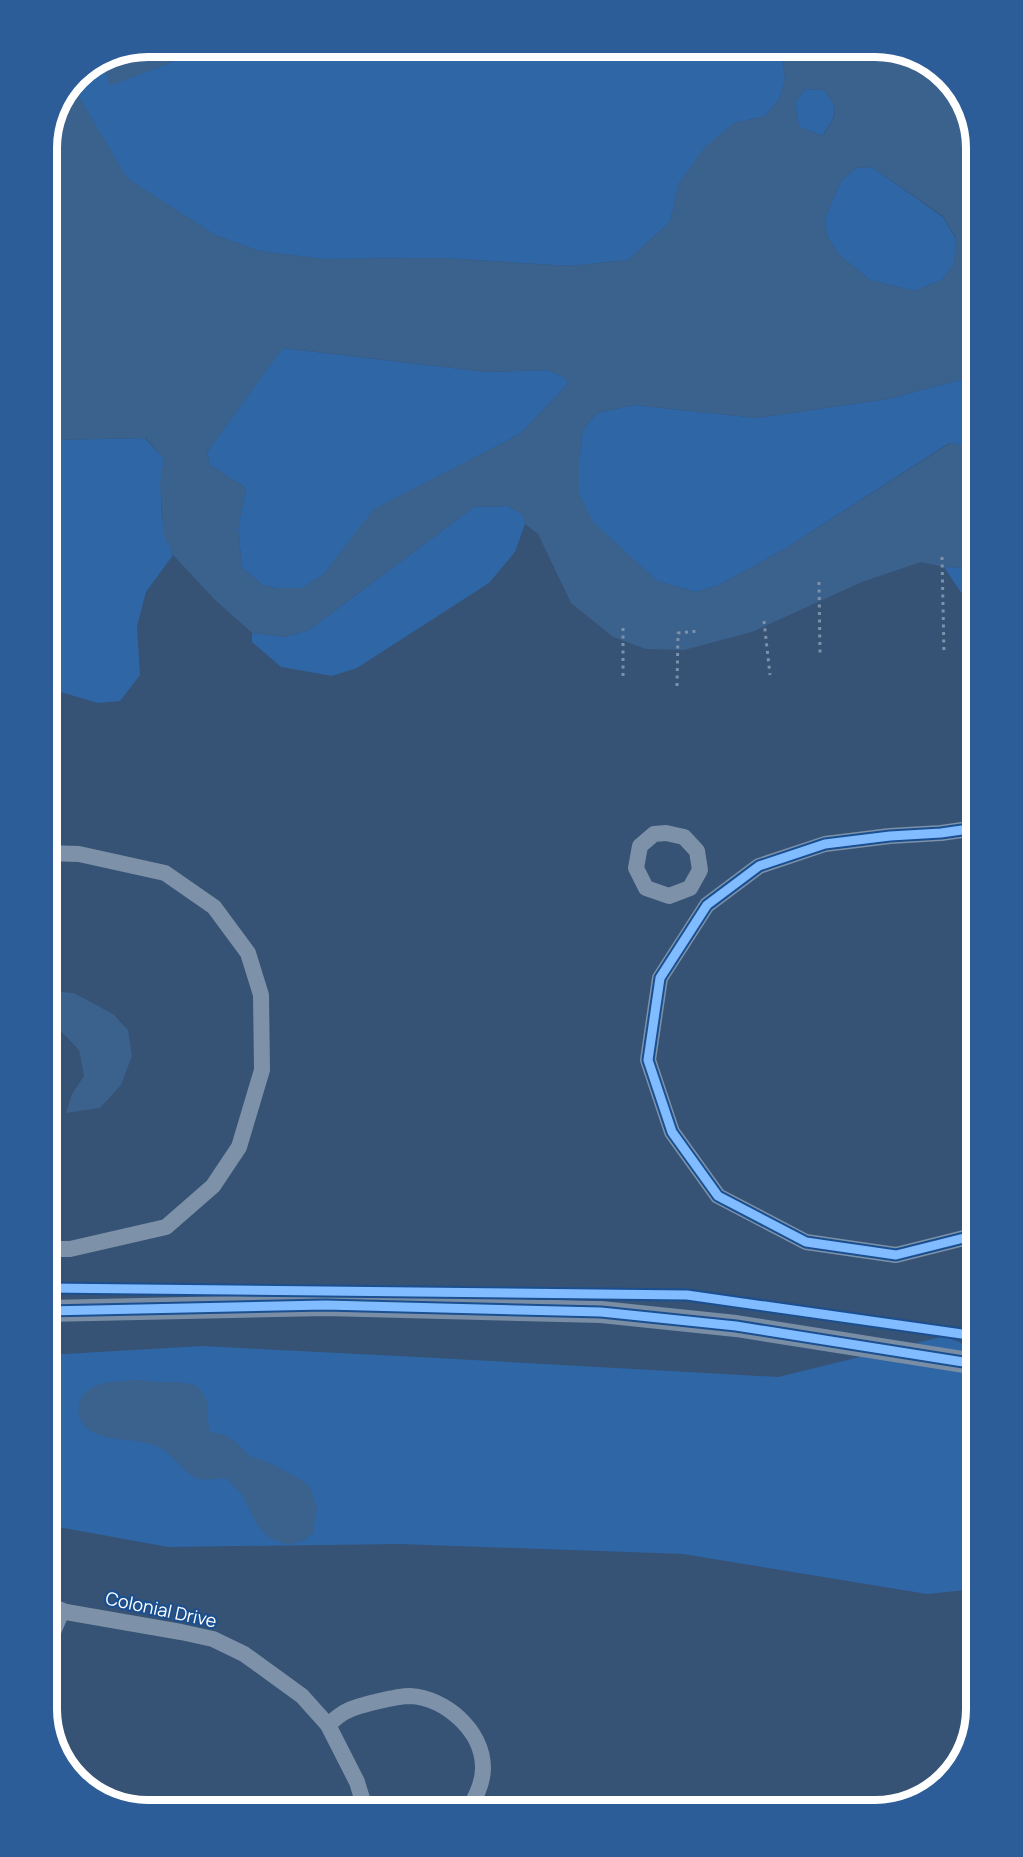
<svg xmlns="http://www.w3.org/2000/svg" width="1023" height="1857" font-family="Manrope,sans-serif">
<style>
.green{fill:#2f66a5}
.water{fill:#3b618d;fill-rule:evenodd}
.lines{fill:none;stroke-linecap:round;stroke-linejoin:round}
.path{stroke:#7d92a8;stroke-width:3;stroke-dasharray:3 4.5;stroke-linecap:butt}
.lane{stroke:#7d92a8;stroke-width:8}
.street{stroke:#7d92a8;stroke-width:16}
.secondary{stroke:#798da4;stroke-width:22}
.cycleway-casing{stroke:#1b4f8f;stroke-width:13}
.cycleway{stroke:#80bcff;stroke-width:9}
.labels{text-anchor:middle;stroke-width:4.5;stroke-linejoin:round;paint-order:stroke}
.street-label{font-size:18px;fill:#fff;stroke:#1b4f8f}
.rim{fill:none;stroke:#fff;stroke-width:8}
</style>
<rect width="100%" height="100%" fill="#365274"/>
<g class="green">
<polygon points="772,48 783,59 785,80 780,98 765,116 734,123 679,183 670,222 628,260 569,266 443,258 324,259 259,251 215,235 126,178 72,85 76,76 102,59 110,85 167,64 185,53"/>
<path d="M805,89L824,90C841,111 836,115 822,136L799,127L795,103Z"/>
<polygon points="872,167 943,217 956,239 954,264 942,280 914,291 870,280 839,255 827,236 825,218 841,181 856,168"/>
<polygon points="282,348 487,372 547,370 566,378 568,384 520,434 375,509 324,574 302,588 276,588 263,585 242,568 238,528 246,488 210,465 207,452"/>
<polygon points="976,361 976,447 949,443 783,550 719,585 696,592 657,581 592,522 579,494 579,460 583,429 597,413 634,405 757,418 888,399 963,379"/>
<path d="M145,438L164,459C159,492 159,523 173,555L146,592L137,626L140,675L120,701L98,703L47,688V440Z"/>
<polygon points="507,506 524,515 525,524 515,552 489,583 357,668 332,676 281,667 252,642 252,633 285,637 309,630 474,507"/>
<polygon points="944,567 976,568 976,606 960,591"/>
<polygon points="945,1336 976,1350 976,1589 927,1594 683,1554 399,1544 168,1547 47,1525 47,1355 202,1346 418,1357 778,1377"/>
<polygon points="129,1799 216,1807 217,1810 142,1810 122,1804"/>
</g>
<g class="water">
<path d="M882,47L937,67L969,109L976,148V361L963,379L888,399L757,418L634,405L597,413L583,429L579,460V493L593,522L657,581L696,592L719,585L783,550L950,443L976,447V568L944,567L921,562L862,582L752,632L684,650L646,649L613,637L571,603L538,534L525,524L524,515L507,506L474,507L309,630L285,637L252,633L214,599L173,555L164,535L160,484L164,459L146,438L47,440V142L72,85L127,178L215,235L259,251L324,259L443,258L569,266L628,260L670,222L679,183L704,148L734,123L765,116L780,98L785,80L783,59L772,48ZM805,89L824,90C841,111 837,115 822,136L799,127L795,103ZM872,167L943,216L956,238L954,264L942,280L914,291L870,280L839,255L827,236L825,218L841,181L856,168ZM283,348L487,372L547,370L566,378L568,384L520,434L374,509L324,574L302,588H276L263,585L242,568L238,528L246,488L210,465L207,452Z"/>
<polygon points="185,53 167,64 110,86 102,59 109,54"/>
<polygon points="47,991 74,993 113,1014 128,1030 132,1056 121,1085 100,1108 66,1113 72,1094 84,1076 79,1050 55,1025 47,1020"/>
<polygon points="47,1078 60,1078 53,1103 47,1101"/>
<path d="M141,1380C149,1381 157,1382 165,1382C183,1383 201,1379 207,1403C209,1413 207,1422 210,1432L225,1435L238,1444L250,1456L272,1464L303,1481L310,1487L317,1508L313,1533L304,1540L288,1545L270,1538L263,1531L257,1524L241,1493L227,1479C217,1477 205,1482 196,1478C180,1470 172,1452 156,1446C138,1438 116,1442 97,1434C74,1425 71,1397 95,1386C109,1380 126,1381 141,1380Z"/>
</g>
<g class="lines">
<g class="path">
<polyline points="942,557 944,654"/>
<polyline points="819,582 820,654"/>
<polyline points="764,621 770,675"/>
<polyline points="623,676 623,627"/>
<polyline points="677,686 678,633 699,631"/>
</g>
<polyline class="lane" points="47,1656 66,1612"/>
<g class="street">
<polygon points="666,833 684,837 697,851 700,870 690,888 669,896 646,888 636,868 640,846 654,834"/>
<polyline points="976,1235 896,1255 806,1242 718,1196 672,1132 648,1060 660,978 707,905 759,866 825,844 890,836 941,833 976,828"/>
<polyline points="47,1249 70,1249 166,1227 213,1186 239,1147 262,1070 261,995 248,953 214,907 165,873 79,854 47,853"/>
<polyline points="47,1604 66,1612 181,1632 213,1639 244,1654 302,1696 328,1725 357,1782 365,1808"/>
<path d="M328,1725C334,1720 340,1714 347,1711C358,1705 398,1696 410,1696C445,1698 483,1730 483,1768C483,1782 477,1795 470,1807"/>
</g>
<polyline class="secondary" points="47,1311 325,1305 601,1312 736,1326 976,1364"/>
<defs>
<g id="cycleway">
<polyline points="976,1235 896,1255 806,1242 718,1196 672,1132 648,1060 660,978 707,905 759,866 825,844 890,836 941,833 976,828"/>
<polyline points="47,1288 687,1295 976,1336"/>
<polyline points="47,1311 325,1305 601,1312 736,1326 976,1364"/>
</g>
</defs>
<use href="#cycleway" class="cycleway-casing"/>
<use href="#cycleway" class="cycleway"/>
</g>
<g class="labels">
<g class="street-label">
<text transform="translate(161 1610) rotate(12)" y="6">Colonial Drive</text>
</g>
</g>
<path d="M0 0H1023V1857H0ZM148 57H875A91 91 0 0 1 966 148V1709A91 91 0 0 1 875 1800H148A91 91 0 0 1 57 1709V148A91 91 0 0 1 148 57Z" fill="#2d5d98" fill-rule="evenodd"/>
<path class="rim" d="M148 57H875A91 91 0 0 1 966 148V1709A91 91 0 0 1 875 1800H148A91 91 0 0 1 57 1709V148A91 91 0 0 1 148 57Z"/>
</svg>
